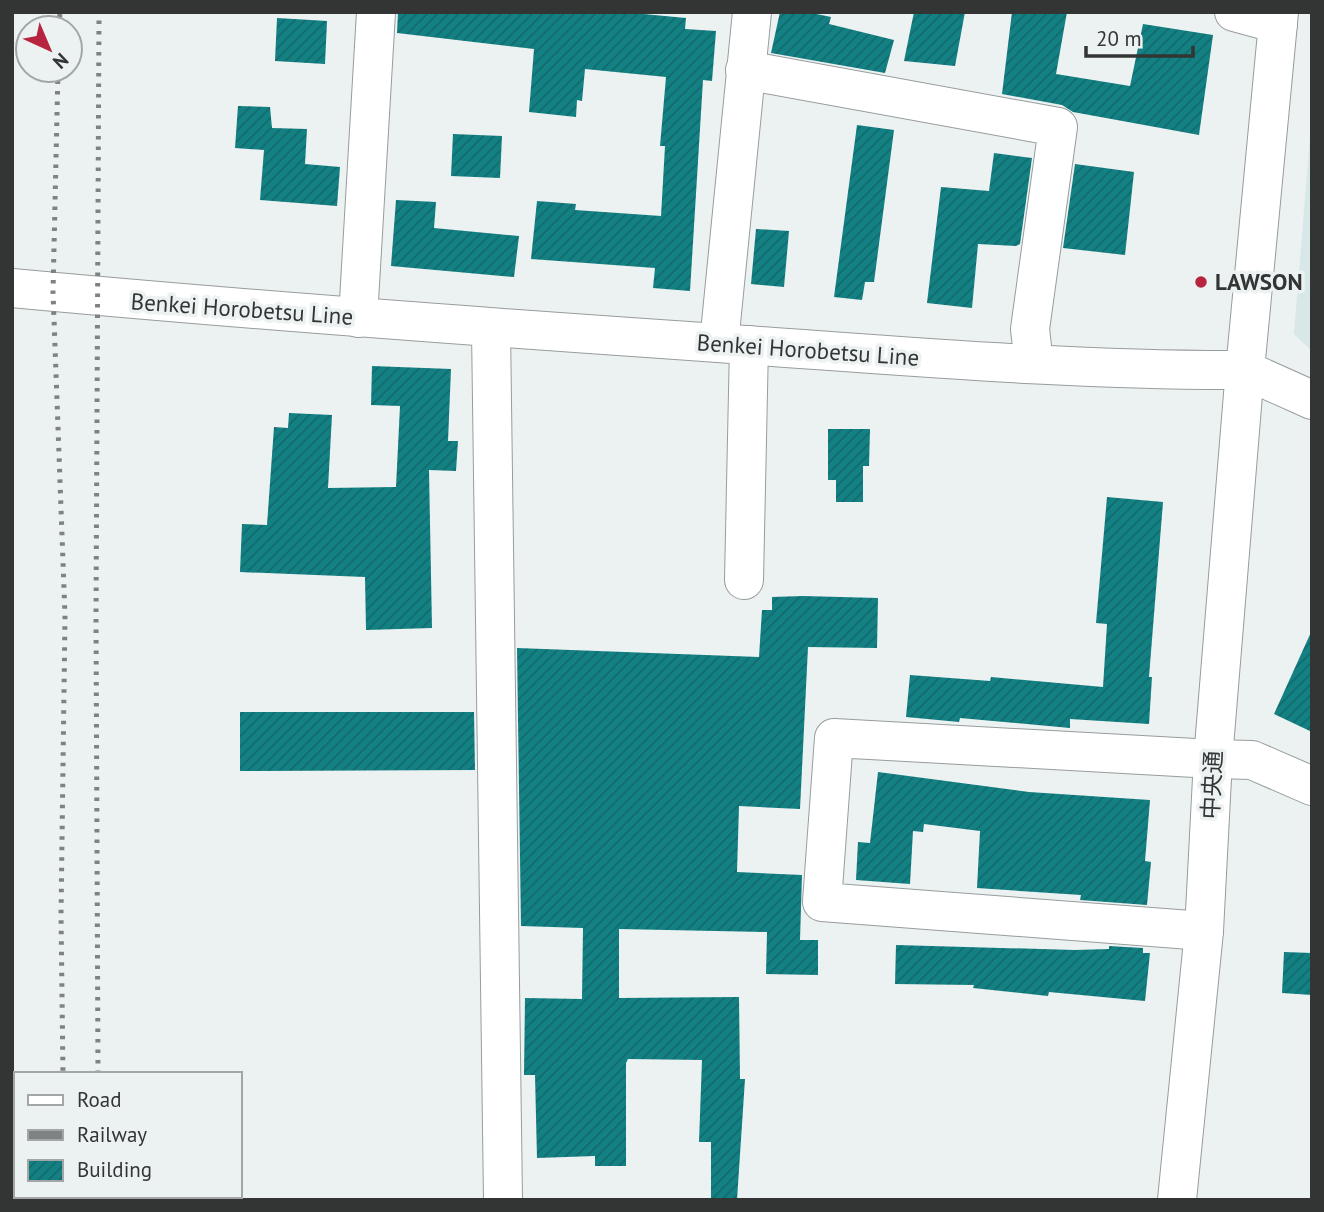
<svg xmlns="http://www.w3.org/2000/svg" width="1324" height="1212" font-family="'PT Sans','Noto Sans JP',sans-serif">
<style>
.built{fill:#d8e7e7}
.building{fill:url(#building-hatch)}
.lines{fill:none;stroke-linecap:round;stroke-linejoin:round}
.minor-casing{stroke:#979c9c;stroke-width:40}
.tertiary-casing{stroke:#979c9c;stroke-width:40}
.secondary-casing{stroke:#979c9c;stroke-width:40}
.minor{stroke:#fff;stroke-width:38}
.tertiary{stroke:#fff;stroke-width:38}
.secondary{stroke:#fff;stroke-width:38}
.rail{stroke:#7f8282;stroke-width:5;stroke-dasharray:3.5 7;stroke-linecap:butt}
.poi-dot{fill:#b6243f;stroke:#ecf1f1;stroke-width:2.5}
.labels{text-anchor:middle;stroke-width:7;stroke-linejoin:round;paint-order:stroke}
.poi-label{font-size:23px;font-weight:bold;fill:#333535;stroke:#ecf1f1;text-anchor:start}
.street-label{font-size:23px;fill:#333535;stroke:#ecf1f1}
</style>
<defs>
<pattern id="building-hatch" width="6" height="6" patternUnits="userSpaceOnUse" patternTransform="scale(1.75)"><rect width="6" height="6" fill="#138183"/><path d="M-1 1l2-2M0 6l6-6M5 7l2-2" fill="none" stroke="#126a6c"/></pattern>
</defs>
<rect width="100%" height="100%" fill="#ecf1f1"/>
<polygon class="built" points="1312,112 1312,351 1294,334"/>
<g class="building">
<polygon points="398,12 622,12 686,18 685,29 716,31 712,81 703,80 690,291 653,288 655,268 531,259 537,201 576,204 575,210 661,216 665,146 660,146 666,77 585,69 582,101 577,100 576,117 529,112 534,49 397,33"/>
<polygon points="780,12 807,12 831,17 829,24 894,40 885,73 771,53"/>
<polygon points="914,12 965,12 955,66 904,61"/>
<polygon points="1012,12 1067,12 1056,74 1130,86 1143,24 1213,35 1199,135 1073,112 1062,105 1002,94"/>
<polygon points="277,18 327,21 325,64 275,61"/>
<polygon points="238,106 270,107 272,128 307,129 305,164 340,167 337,206 260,200 264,150 235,148"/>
<polygon points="857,125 894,130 874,282 865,282 862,300 834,297"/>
<polygon points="453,134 502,136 500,178 451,176"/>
<polygon points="994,153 1032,158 1020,244 1016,246 978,244 972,308 927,303 941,187 989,191"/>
<polygon points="1075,164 1134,172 1125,255 1063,248"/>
<polygon points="396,200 436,202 434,228 519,236 514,277 391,266"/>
<polygon points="756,229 789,231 784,287 751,284"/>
<polygon points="372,366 451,369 448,441 458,441 456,471 429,470 432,628 366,630 365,577 240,572 242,524 267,525 274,427 288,428 289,413 332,415 328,488 396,487 400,406 371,405"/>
<polygon points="828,429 870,429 869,466 863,466 863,502 836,502 836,480 828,480"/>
<polygon points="1107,497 1163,502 1149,677 1152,677 1149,724 1070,719 1070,728 960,718 959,722 906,717 910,675 990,681 991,677 1103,687 1107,624 1096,623"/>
<polygon points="803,596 878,598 877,648 808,647 800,809 739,806 737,872 802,875 800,940 818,940 818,975 766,974 767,932 619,929 619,998 739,997 740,1079 745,1079 737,1200 711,1200 711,1142 699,1142 702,1060 628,1059 626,1063 626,1166 595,1166 595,1156 537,1158 535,1075 524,1075 525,998 582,999 583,928 521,926 517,648 759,657 762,610 772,610 772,597"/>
<polygon points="1312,630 1312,732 1274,714"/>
<polygon points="240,712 474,712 475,770 240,771"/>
<polygon points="878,772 1029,792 1150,800 1145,861 1151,862 1147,905 1080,900 1081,895 977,888 980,831 924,824 923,832 913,831 910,884 856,880 858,842 870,843"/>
<polygon points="896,945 1075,950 1109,949 1109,946 1143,948 1143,953 1150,953 1145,1001 1049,992 1048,996 973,988 974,985 895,984"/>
<polygon points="1284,952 1312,953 1312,995 1282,993"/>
</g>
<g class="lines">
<defs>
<g id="minor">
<polyline points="1234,12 1278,24"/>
<polyline points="745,70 1058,127 1030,329 1034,364"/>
<polyline points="491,329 503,1200"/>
<polyline points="719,343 752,12"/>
<polyline points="1245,370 1312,400"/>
<polyline points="744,580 749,345"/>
<polyline points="1213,759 1252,760 1312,786"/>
</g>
<g id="tertiary">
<polyline points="358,318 376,12"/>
<polyline points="1204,931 822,902 834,738 1213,759"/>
<polyline points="1177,1200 1204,931 1213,759 1245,370"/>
</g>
<path id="secondary" d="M12,288C247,310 482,327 718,343C894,355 1069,371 1245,370L1279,12"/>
</defs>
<use href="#minor" class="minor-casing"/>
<use href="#tertiary" class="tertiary-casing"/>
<use href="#secondary" class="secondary-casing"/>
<use href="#minor" class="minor"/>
<use href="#tertiary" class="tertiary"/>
<use href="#secondary" class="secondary"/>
<g class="rail">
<polyline points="59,28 60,12"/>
<polyline points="58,70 53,292 65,616 61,915 63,1074"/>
<polyline points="98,1074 96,617 99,12"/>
<polyline points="66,1196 66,1200"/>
<polyline points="97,1200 97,1196"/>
</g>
</g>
<circle class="poi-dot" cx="1201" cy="282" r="7"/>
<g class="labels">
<g class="poi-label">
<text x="1215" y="290">LAWSON</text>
</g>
<g class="street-label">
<text transform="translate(242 309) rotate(4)" y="8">Benkei Horobetsu Line</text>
<text transform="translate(808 350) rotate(4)" y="8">Benkei Horobetsu Line</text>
<text transform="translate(1212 785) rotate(-87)" y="8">中央通</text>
</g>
</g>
<rect width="1324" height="1212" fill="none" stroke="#333535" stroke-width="28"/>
<rect x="14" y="1072" width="228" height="126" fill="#ecf1f1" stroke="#a2a6a6" stroke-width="2"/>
<rect x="28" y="1095" width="35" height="10" fill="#ffffff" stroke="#a2a6a6" stroke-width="2"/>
<text x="77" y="1107" font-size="21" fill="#333535">Road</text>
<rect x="28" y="1130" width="35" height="10" fill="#7f8282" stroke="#a2a6a6" stroke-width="2"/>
<text x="77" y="1142" font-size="21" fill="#333535">Railway</text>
<rect x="28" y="1160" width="35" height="21" fill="url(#building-hatch)" stroke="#a2a6a6" stroke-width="2"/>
<text x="77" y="1177" font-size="21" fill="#333535">Building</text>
<g transform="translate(49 49) rotate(136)"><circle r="33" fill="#ecf1f1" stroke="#a2a6a6" stroke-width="2"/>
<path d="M0-5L12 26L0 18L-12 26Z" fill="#b6243f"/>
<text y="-10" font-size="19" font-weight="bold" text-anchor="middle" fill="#333535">N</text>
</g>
<path d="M1086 46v10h107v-10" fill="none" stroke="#333535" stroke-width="3.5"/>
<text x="1096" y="46" font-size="21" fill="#333535" stroke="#ecf1f1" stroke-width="5" paint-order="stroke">20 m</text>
</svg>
